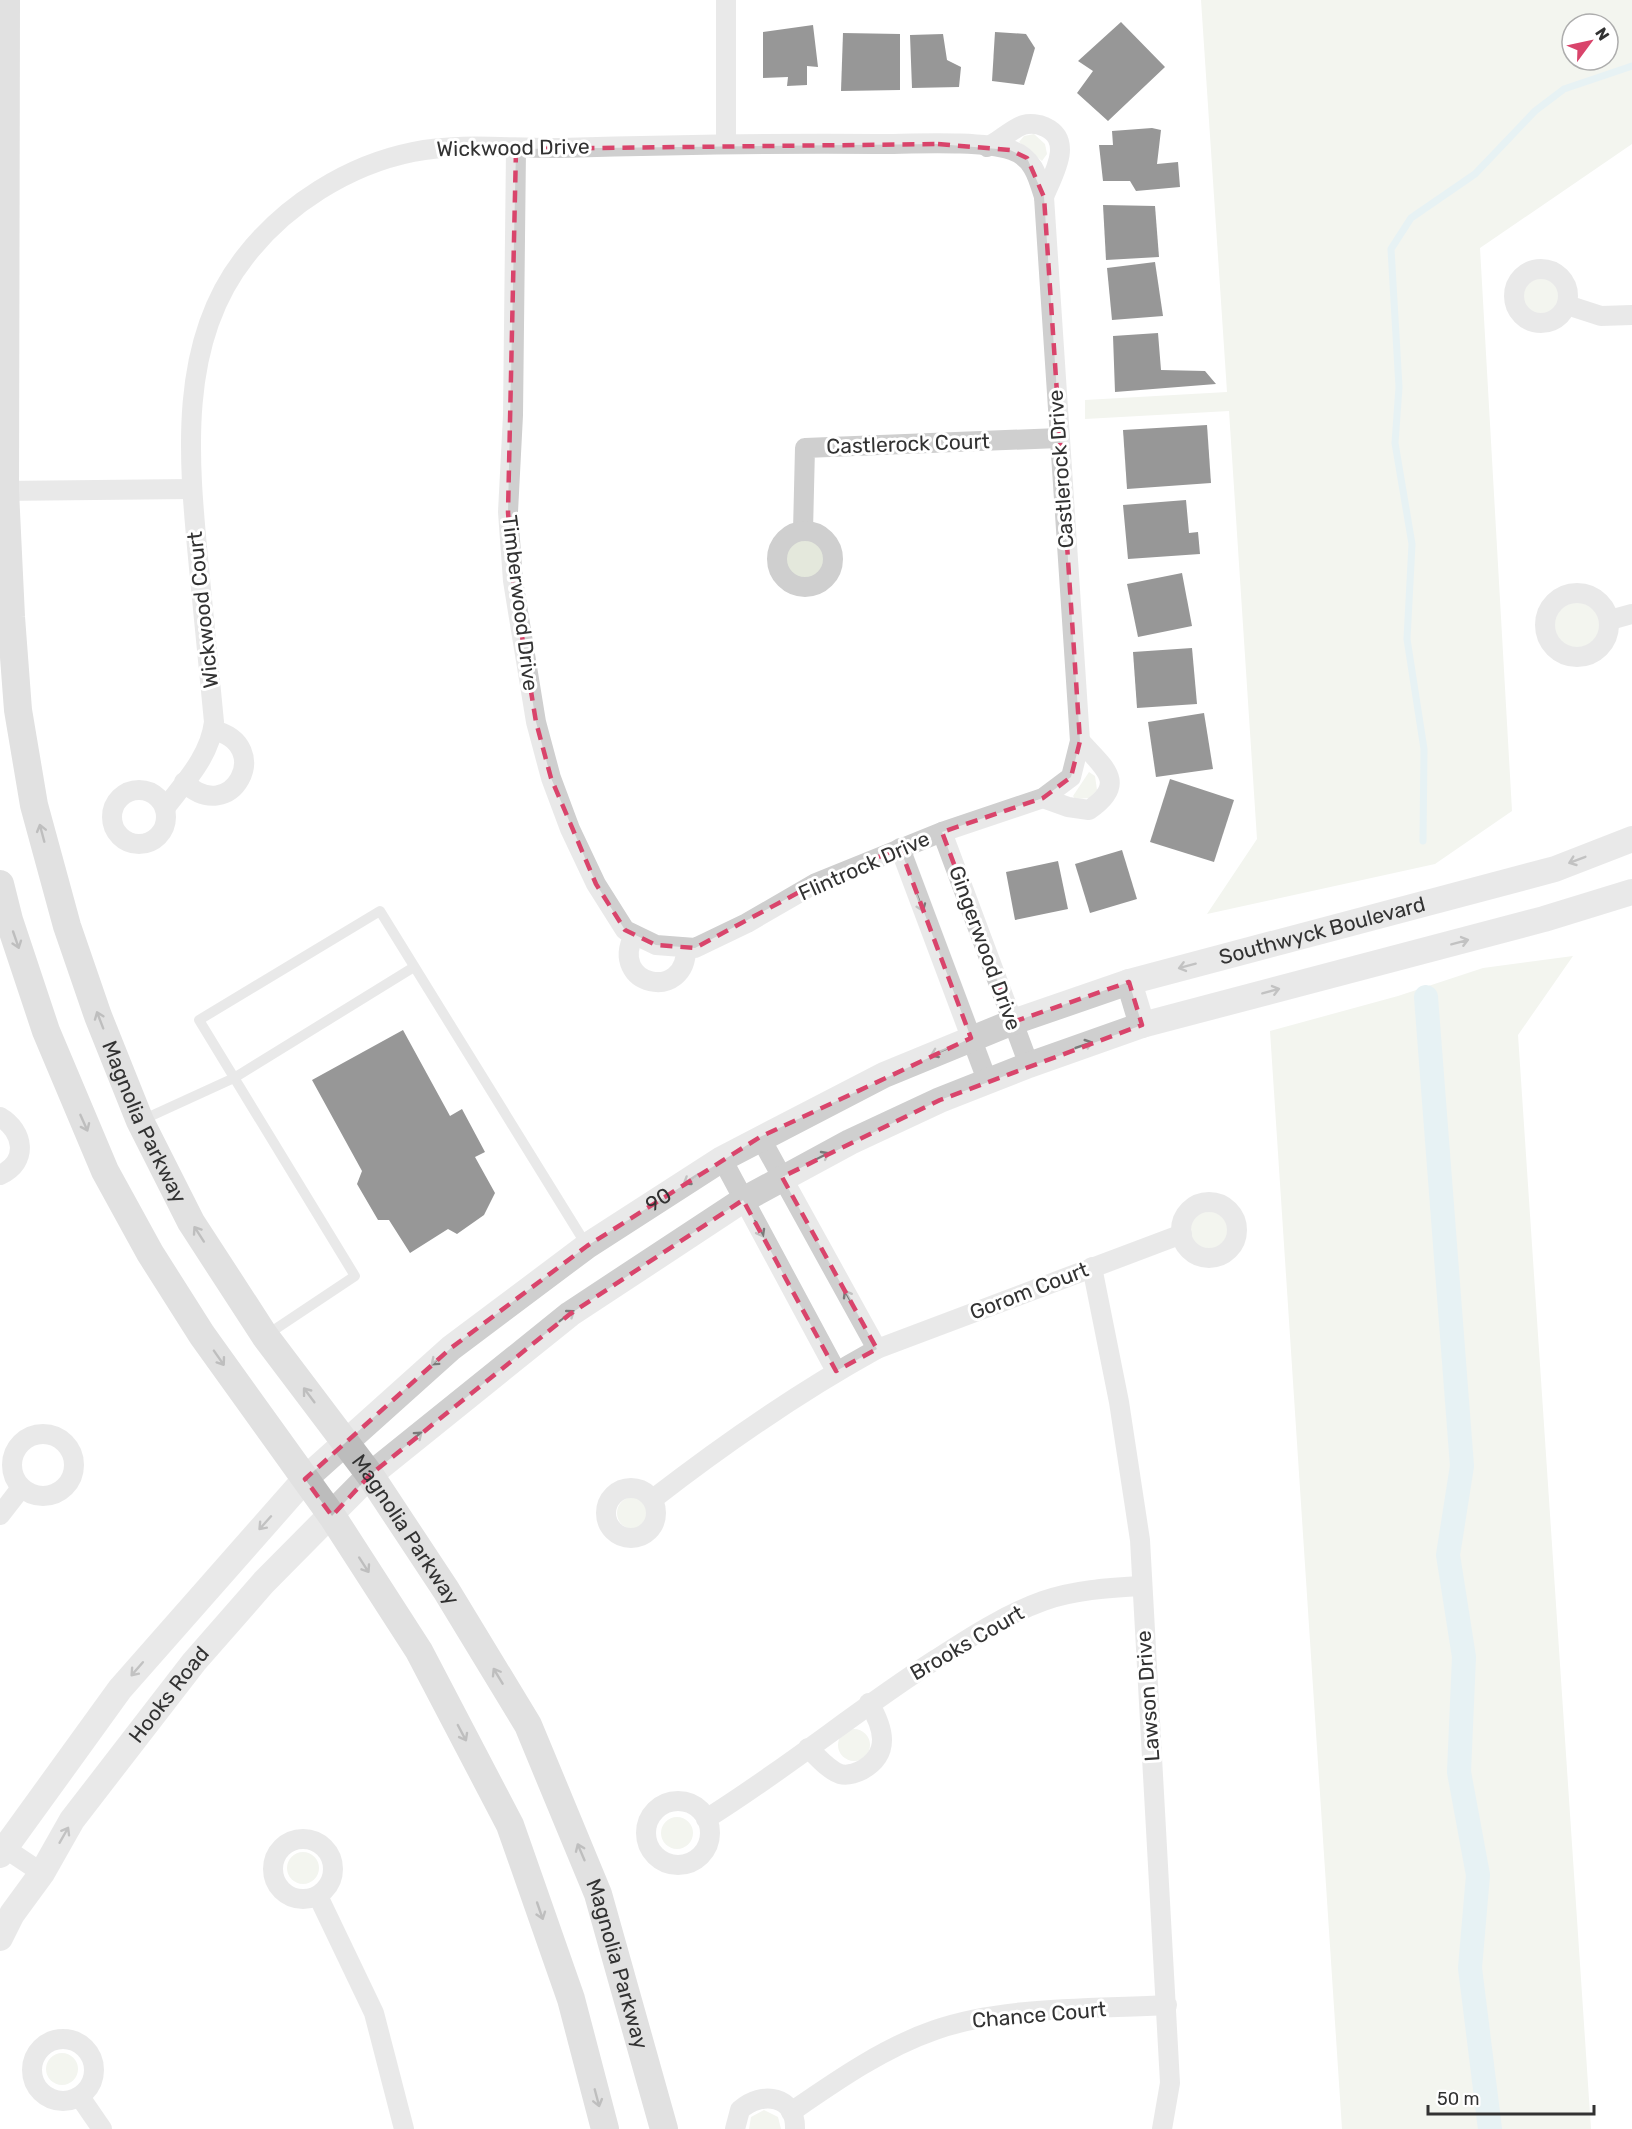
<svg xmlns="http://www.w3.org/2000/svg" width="1632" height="2129" font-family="Rubik,sans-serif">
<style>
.green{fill:#e4e8dc;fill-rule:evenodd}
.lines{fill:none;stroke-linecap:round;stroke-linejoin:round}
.stream{stroke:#cae2e7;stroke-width:7}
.canal{stroke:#cae2e7;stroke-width:24}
.building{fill:#191919}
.service{stroke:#cfcfcf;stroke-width:10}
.minor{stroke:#cfcfcf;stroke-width:20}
.tertiary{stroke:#cfcfcf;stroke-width:26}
.secondary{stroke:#bcbcbc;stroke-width:28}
.oneway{stroke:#707070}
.oneway2{stroke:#797979}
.marked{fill:none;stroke:#d9446b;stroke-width:4.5;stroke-dasharray:12 8;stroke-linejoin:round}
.labels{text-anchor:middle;stroke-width:6;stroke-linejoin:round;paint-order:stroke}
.street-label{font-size:21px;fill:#323232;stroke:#fff}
</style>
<rect width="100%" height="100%" fill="#fff"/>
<g class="green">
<path d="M1201,0H1632V144L1480,248L1512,811L1435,864L1207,914L1257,839L1229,411L1085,419V400L1227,392ZM1572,24H1608V60H1572Z"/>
<polygon points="1034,134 1045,144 1047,154 1042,161 1019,142 1024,136"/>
<circle cx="1535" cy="300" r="28"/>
<circle cx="806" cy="564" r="28"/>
<circle cx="1575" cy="624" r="28"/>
<polygon points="1089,772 1095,776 1097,790 1090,798 1075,799 1073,796"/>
<polygon points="1573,956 1518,1035 1591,2129 1342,2129 1270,1031 1398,996 1483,968"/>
<circle cx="1202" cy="1236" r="28"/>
<circle cx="633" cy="1513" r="16"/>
<circle cx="854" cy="1745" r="16"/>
<circle cx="677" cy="1833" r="16"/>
<circle cx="303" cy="1868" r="16"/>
<circle cx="62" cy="2069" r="16"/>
<polygon points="764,2110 778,2117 781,2129 749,2129 751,2117"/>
</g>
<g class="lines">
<polyline class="stream" points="1423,841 1424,749 1407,639 1412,544 1395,443 1399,387 1391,249 1411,218 1475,174 1535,111 1564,89 1632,66"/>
<polyline class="canal" points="1426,997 1462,1466 1448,1555 1464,1657 1459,1772 1478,1875 1470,1968 1490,2129"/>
</g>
<g class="building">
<polygon points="1121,22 1165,67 1108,121 1077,93 1093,71 1078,61"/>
<polygon points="813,25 818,67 807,66 807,85 787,86 788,77 763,78 763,32"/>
<polygon points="995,32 1026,34 1035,48 1024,85 992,81"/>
<polygon points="843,33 900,34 900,90 841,91"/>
<polygon points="943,34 947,60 961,67 959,87 912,88 910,35"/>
<polygon points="1152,128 1161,130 1157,164 1178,162 1180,187 1136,191 1130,181 1103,181 1099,145 1113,145 1112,131"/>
<polygon points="1103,205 1155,206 1159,257 1106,260"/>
<polygon points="1155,262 1163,316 1112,320 1107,268"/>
<polygon points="1158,333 1161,370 1205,371 1216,384 1115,392 1113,336"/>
<polygon points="1207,425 1211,483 1127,489 1123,430"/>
<polygon points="1186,500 1189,533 1198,532 1200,554 1128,559 1123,505"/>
<polygon points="1182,573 1192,626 1138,637 1127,584"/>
<polygon points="1192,648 1197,704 1137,708 1133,652"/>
<polygon points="1204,713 1213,769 1156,777 1148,722"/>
<polygon points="1170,779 1234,800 1214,862 1150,842"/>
<polygon points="1122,850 1137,899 1090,913 1075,864"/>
<polygon points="1058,861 1068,909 1015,920 1006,872"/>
<polygon points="403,1030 450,1116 462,1109 485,1152 475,1157 495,1193 484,1215 457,1234 448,1229 410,1253 389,1220 378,1220 357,1184 362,1171 312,1080"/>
</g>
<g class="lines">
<g class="service">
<polyline points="140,1121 234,1078 414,967"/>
<polyline points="265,1336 355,1276 199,1020 380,911 587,1246"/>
</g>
<g class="minor">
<polyline points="726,144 726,0"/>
<path d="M987,147C1000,141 1010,130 1023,125C1030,123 1039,124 1045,127C1075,141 1052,176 1044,197"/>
<circle cx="1541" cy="296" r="27"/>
<polyline points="1567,305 1601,316 1632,315"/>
<polyline points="0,491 191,489"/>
<polyline points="803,531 805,448 1059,438"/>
<circle cx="805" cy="559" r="28"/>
<circle cx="1577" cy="625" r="32"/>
<polyline points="1610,620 1632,614"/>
<path d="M184,782C231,828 276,745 213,730"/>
<circle cx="139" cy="817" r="27"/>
<path d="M1043,798L1068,807L1089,810C1129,783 1103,767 1080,741"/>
<path d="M165,808C185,782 210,756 214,722C209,671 204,619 199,568C189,464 176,344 245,257C285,205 348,165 413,152C461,142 512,149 560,148C666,145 771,143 877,144C912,144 979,140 1011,150C1033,157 1038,177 1044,197L1080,741L1071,777L1043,798L942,832L816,883L747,923L695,948L656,945L625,930L596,884L570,829L551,778L536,722L513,581L508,512L513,415L516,149"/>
<polyline points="942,832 1029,1065"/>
<polyline points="900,848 987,1080"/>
<path d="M634,935C608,986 687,1003 686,948"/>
<path d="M0,1117C24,1131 29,1162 0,1175"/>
<polyline points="760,1137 877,1349"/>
<polyline points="722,1159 836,1371"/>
<circle cx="1209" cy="1230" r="28"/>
<polyline points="1092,1267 1119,1402 1140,1540 1170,2083 1162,2129"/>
<circle cx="43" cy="1465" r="31"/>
<circle cx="631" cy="1513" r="25"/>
<path d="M653,1499C724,1444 799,1392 877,1349L1182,1234"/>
<polyline points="0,1515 21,1488"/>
<path d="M808,1748C817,1756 828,1770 840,1774C848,1776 856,1773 862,1770C892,1753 883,1727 869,1703"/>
<circle cx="678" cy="1833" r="32"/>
<path d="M706,1819C785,1770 857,1710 935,1660C969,1638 1004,1615 1043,1601C1074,1590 1108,1588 1141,1586"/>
<circle cx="303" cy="1869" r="30"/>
<polyline points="0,1845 42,1873"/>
<polyline points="318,1896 374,2013 404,2129"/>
<circle cx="63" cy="2070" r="31"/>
<polyline points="80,2097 102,2129"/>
<path d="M791,2112C836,2081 883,2048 935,2030C1003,2006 1094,2009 1167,2005"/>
<path d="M735,2129L740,2110C762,2090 796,2096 795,2129"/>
</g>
<g class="tertiary">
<polyline points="1129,982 1142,1025"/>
<path id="s1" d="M0,1855L120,1689L305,1479L451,1348L587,1246L722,1159L884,1075L1013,1022L1129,982L1555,869L1632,839"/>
<path id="s2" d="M0,1938L12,1914L42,1873L72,1820L194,1662L264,1582L370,1475L570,1314L743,1200L850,1142L940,1100L1029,1065L1142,1025L1544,919L1632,892"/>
</g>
<g class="secondary">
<path id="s3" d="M6,0L5,491L11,617L18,710L34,805L67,926L98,1016L140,1121L191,1222L265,1336L370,1475L446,1590L528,1725L598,1894L664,2129"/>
<polyline points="0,884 9,920 46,1031 105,1171 150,1253 202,1335 332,1516 419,1651 510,1825 571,1999 605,2129"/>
</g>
</g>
<defs><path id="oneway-shaft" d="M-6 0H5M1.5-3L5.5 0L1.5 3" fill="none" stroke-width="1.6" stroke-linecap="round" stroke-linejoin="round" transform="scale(1.5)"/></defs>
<g class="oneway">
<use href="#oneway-shaft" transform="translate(42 833) rotate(-105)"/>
<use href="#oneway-shaft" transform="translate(16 940) rotate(71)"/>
<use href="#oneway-shaft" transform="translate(100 1020) rotate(-111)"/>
<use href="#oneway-shaft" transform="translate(84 1123) rotate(66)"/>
<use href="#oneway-shaft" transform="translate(199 1234) rotate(-123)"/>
<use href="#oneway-shaft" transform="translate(219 1358) rotate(55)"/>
<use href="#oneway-shaft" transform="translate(309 1395) rotate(-127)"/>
<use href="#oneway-shaft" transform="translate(364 1565) rotate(57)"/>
<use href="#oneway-shaft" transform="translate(498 1676) rotate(-121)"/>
<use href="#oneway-shaft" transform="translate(462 1733) rotate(62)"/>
<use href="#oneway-shaft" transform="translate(581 1852) rotate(-113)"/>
<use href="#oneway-shaft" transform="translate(540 1911) rotate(71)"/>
<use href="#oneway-shaft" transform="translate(597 2098) rotate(75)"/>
</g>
<g class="oneway2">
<use href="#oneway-shaft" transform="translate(1577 860) rotate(159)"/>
<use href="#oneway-shaft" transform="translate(920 903) rotate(69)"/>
<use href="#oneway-shaft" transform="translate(1460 942) rotate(-15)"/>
<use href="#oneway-shaft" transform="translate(1187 966) rotate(165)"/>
<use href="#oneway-shaft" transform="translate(1271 991) rotate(-15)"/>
<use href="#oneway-shaft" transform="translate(1084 1045) rotate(-19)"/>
<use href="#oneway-shaft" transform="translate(939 1052) rotate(157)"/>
<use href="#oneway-shaft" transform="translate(821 1157) rotate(-27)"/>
<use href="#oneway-shaft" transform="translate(691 1179) rotate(147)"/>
<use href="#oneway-shaft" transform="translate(759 1229) rotate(62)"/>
<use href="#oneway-shaft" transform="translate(849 1298) rotate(-119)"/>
<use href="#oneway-shaft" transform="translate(567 1316) rotate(-36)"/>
<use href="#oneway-shaft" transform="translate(438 1359) rotate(139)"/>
<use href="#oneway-shaft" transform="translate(415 1438) rotate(-40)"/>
<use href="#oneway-shaft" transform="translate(265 1523) rotate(132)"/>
<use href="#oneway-shaft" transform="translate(137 1669) rotate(131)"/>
<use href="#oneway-shaft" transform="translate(64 1835) rotate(-60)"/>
</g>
<path d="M0 0H1632V2129H0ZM938,144L1010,150L1027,158L1044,197L1080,741L1071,777L1043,798L942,832L1013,1022L1129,982L1142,1025L940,1100L782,1177L877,1349L836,1371L743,1200L570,1314L370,1475L332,1516L305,1479L451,1348L587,1246L760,1137L971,1038L900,848L816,883L695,948L656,945L625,930L596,884L551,778L536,722L513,581L508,512L516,149Z" fill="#fff" fill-opacity=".55" fill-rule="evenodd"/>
<path class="marked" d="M938,144L1010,150L1027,158L1044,197L1080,741L1071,777L1043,798L942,832L1013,1022L1129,982L1142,1025L940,1100L782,1177L877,1349L836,1371L743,1200L570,1314L370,1475L332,1516L305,1479L451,1348L587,1246L760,1137L971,1038L900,848L816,883L695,948L656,945L625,930L596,884L551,778L536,722L513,581L508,512L516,149Z"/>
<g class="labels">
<g class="street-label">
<text transform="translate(513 148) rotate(-1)" y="7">Wickwood Drive</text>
<text transform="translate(908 444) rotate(-2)" y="7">Castlerock Court</text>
<text transform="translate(1061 469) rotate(-94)" y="7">Castlerock Drive</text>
<text transform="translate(520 603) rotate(83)" y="7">Timberwood Drive</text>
<text transform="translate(203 610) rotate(-96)" y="7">Wickwood Court</text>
<text transform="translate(864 866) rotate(-24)" y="7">Flintrock Drive</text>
<text dy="7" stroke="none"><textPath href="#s1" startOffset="1656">Southwyck Boulevard</textPath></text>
<text transform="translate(985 948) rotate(70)" y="7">Gingerwood Drive</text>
<text dy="7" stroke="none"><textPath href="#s3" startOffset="1143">Magnolia Parkway</textPath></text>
<text dy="7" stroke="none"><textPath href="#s1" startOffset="936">90</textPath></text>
<text transform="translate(1029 1291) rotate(-21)" y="7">Gorom Court</text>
<text dy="7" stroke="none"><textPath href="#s3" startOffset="1629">Magnolia Parkway</textPath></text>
<text transform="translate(967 1643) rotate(-30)" y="7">Brooks Court</text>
<text dy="7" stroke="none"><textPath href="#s2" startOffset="297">Hooks Road</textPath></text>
<text transform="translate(1148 1696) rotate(-94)" y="7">Lawson Drive</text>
<text dy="7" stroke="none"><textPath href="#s3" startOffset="2115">Magnolia Parkway</textPath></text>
<text transform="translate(1039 2015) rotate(-5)" y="7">Chance Court</text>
</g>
</g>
<g transform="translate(1590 42) rotate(57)"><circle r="28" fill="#ffffff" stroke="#adadad" stroke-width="1.5"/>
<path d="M0-4.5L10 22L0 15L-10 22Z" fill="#d9446b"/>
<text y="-9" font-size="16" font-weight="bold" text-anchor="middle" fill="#323232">N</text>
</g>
<path d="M1428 2105v9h166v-9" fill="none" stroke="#323232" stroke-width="3"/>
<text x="1437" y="2105" font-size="18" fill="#323232" stroke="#ffffff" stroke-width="4.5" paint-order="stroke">50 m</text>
</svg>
